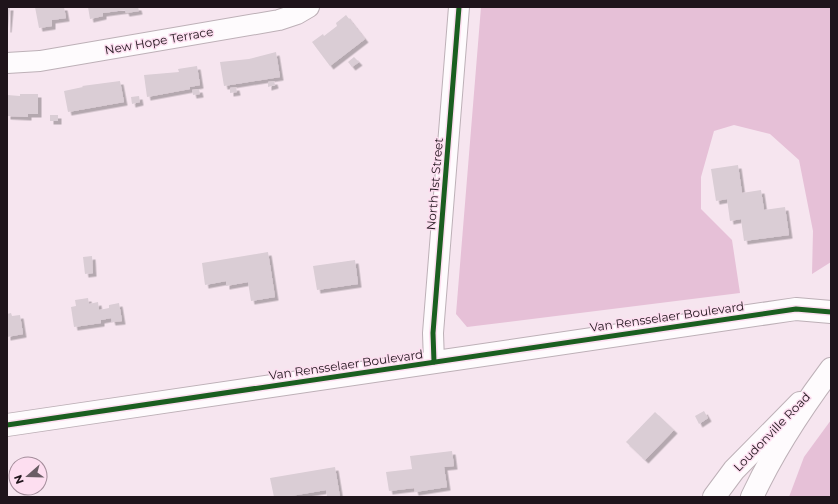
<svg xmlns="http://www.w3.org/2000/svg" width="838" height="504" font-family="Montserrat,sans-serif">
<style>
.green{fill:#e6c0d7}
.building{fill:#dacdd5;filter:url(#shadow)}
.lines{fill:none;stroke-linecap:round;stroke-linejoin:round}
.minor-casing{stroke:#bdb0b7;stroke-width:22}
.tertiary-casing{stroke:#bdb0b7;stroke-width:24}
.secondary-casing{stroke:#bdb0b7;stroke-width:24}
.minor{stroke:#fefbfd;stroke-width:20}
.tertiary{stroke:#fefbfd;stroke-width:22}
.secondary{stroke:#fefbfd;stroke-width:22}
.cycleway-casing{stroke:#fddef0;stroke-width:8}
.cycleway{stroke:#1b5e20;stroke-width:5}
.labels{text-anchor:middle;stroke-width:3;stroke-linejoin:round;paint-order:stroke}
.street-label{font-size:12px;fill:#1f141b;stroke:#fddef0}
</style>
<defs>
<filter id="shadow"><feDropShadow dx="3.5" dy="3.5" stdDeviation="0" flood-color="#0004"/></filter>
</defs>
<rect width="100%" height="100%" fill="#f6e5ef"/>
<g class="green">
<polygon points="481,7 831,7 831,262 812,274 813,231 799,160 770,134 734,125 714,131 701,177 701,209 732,240 740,293 467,327 456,314"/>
<polygon points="831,420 831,497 789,497 804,457"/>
</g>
<g class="building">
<polygon points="7,7 10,7 8,29 7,29"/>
<polygon points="35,7 64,7 66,18 52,20 52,26 39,28"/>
<polygon points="88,7 138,7 139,11 126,13 125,10 103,13 103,16 90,19"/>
<polygon points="346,15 365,39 330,66 312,42 323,34 324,36 337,26 336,23"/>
<polygon points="276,52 280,77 224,86 220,62 249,59"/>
<polygon points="354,57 359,62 352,67 348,62"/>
<polygon points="197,66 200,85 190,87 190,89 147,97 144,75 179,72 178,69"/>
<polygon points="120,81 124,102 68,112 64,91 83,87 82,86"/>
<polygon points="274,81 275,85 268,87 268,82"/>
<polygon points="236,87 237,92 230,93 230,88"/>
<polygon points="199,89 200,94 193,95 192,90"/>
<polygon points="20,94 38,94 38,114 28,114 28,117 7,116 7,95 20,96"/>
<polygon points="139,96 140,102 132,104 131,97"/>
<rect x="50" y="115" width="8" height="6"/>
<polygon points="738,165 742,193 761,190 764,210 785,207 789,235 744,241 741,219 730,221 727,199 716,201 711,169"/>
<polygon points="268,252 275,297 251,301 248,282 226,286 226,281 205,285 202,263"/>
<polygon points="92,256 93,273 85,274 83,257"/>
<polygon points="355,260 358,284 317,290 313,266"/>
<polygon points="88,298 89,304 98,302 99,310 109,308 109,305 119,303 122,321 112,322 111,318 101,320 101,323 74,327 71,307 76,306 75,300"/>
<polygon points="11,313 12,316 20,315 23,334 7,337 7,314"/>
<polygon points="704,411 708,418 699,424 695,416"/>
<polygon points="655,412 674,430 645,460 626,442"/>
<polygon points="452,451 454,466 444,467 447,487 415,492 414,488 389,491 386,472 412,469 410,456"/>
<polygon points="335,467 340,497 327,497 326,490 285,497 274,497 270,478"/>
</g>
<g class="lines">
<defs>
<g id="minor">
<polyline points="7,63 40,61 279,20 297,14 309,7"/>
<polyline points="434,362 433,333 459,7"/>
</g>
<g id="tertiary">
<polyline points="7,425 796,309 831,312"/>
<polyline points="714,497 734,470 800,403"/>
</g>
<path id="secondary" d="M752,497C773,452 801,409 831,369"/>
</defs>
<use href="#minor" class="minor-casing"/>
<use href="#tertiary" class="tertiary-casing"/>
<use href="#secondary" class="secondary-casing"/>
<use href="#minor" class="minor"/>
<use href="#tertiary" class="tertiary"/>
<use href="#secondary" class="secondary"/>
<defs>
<g id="cycleway">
<polyline points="434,362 433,333 459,7"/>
<polyline points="7,425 796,309 831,312"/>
</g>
</defs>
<use href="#cycleway" class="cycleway-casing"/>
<use href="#cycleway" class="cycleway"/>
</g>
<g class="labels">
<g class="street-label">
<text transform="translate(159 41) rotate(-10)" y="4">New Hope Terrace</text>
<text transform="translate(435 184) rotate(-85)" y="4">North 1st Street</text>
<text transform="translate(667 317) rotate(-8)" y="4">Van Rensselaer Boulevard</text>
<text transform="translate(346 365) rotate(-8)" y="4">Van Rensselaer Boulevard</text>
<text transform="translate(772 432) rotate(-46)" y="4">Loudonville Road</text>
</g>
</g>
<rect width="838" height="504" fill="none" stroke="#1f141b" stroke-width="16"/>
<g transform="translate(28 476) rotate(250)"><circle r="19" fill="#fddef0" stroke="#a48d9b"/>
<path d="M0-3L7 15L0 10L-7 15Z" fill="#6a5d65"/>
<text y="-6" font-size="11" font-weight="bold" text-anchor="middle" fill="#1f141b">N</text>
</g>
</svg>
